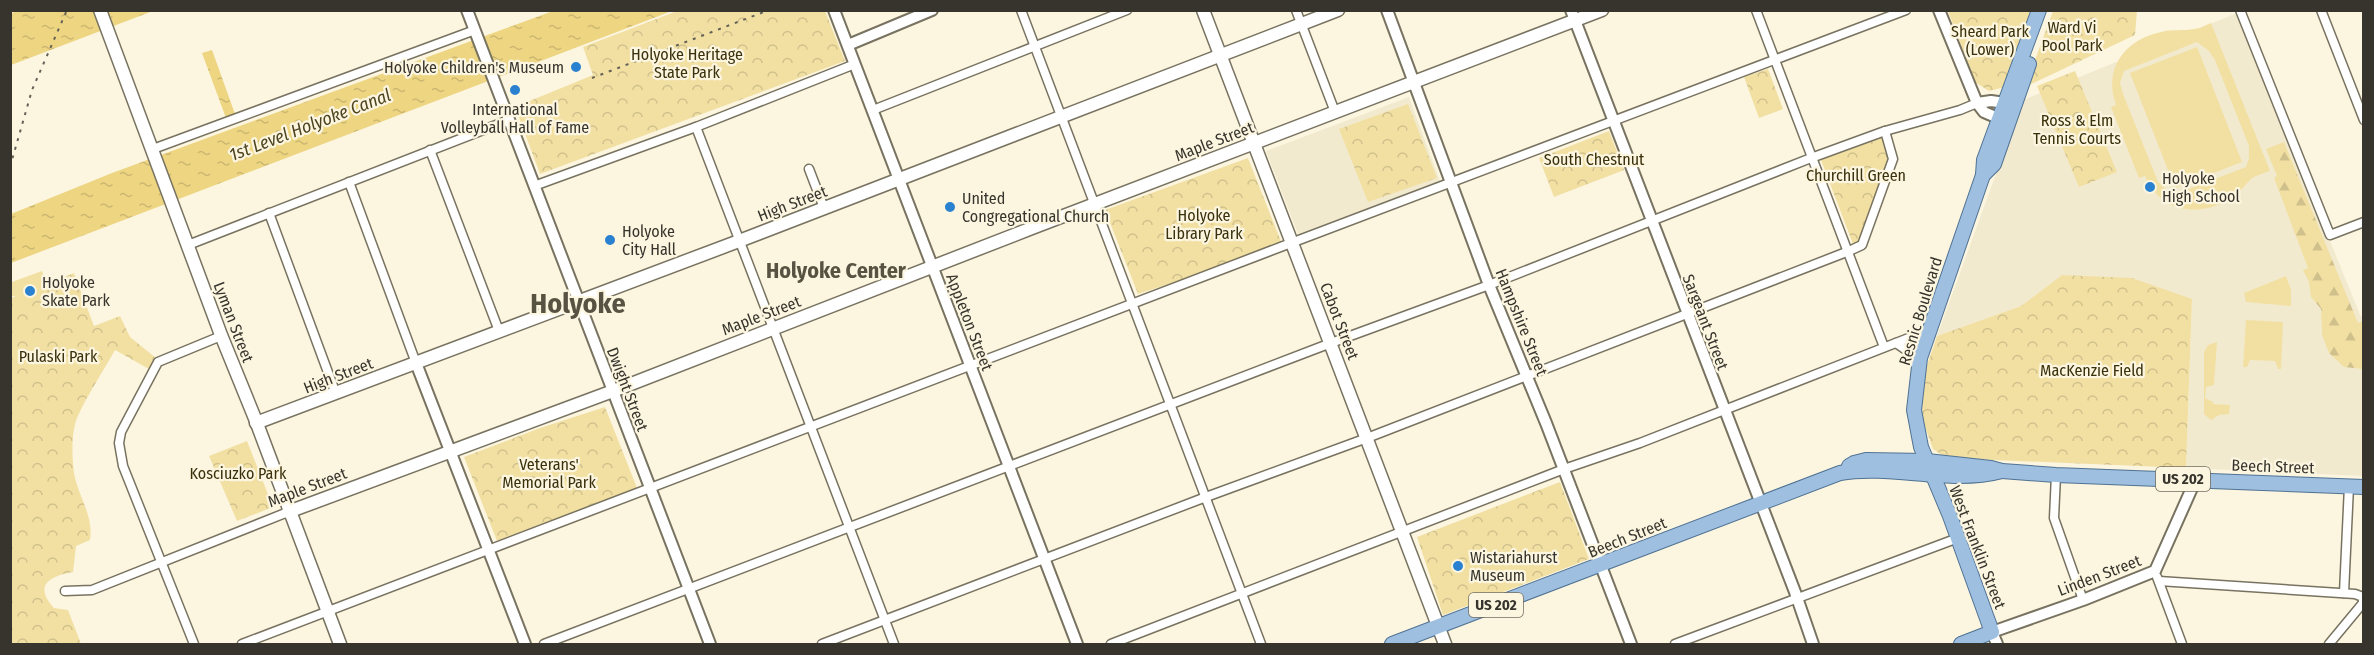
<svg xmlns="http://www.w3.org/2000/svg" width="2374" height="655" font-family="'Fira Sans Condensed',sans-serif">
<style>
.built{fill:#f2eace}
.green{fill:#f2e0a3;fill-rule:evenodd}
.forest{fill:url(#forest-firs)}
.park{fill:url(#park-crowns)}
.water{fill:url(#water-ripples)}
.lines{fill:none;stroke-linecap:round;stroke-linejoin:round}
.minor-casing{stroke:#787360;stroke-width:11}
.tertiary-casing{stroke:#787360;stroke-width:14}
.secondary-casing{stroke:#787360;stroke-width:15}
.primary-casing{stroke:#507293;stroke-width:16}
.minor{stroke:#fff;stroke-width:8}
.tertiary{stroke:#fff;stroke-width:10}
.secondary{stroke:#fff;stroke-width:12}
.primary{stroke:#9ebfdf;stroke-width:14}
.rail{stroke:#646156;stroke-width:2;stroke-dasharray:3 6;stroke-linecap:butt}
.poi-dot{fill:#2981cf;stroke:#fcf6e1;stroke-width:2}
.labels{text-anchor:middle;stroke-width:4.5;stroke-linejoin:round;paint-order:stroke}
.shield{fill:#fcf6e1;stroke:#716e62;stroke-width:1.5}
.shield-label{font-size:15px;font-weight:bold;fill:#36342c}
.park-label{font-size:16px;fill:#3a300b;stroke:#fcf6e1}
.poi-label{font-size:16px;fill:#36342c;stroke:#fcf6e1;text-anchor:start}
.street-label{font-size:16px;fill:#36342c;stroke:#fcf6e1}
.water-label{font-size:18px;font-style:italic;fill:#4e4420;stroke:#fcf6e1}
.district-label{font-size:22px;font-weight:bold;fill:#575241;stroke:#fcf6e1}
.town-label{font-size:28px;font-weight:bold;fill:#575241;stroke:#fcf6e1}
</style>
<defs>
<pattern id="forest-firs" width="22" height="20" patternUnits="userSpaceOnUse" patternTransform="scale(1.5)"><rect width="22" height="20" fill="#f2e0a3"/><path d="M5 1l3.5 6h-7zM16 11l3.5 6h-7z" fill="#d0c18c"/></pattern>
<pattern id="park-crowns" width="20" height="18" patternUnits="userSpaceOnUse" patternTransform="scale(1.5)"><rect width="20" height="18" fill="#f2e0a3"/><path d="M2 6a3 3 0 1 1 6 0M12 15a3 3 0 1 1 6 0" fill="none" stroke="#d0c18c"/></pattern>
<pattern id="water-ripples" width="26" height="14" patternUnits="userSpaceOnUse" patternTransform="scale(1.5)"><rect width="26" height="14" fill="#edd581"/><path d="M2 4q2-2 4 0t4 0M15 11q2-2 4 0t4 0" fill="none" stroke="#ccb770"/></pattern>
</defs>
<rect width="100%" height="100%" fill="#fcf6e1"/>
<g class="built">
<polygon points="2237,13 2361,317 2363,316 2363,476 2186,468 2192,300 2062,275 2021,306 1937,336 2023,100"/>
<polygon points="1409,97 1440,181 1298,234 1266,151"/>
</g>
<g class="green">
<path d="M2211,23L2270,171C2264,173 2257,175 2252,178C2245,185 2240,192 2232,198C2199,218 2161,213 2145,176L2139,178L2111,107L2116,105C2103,69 2124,40 2161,32C2172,29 2183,31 2194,29C2199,29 2206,25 2211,23ZM2197,42L2209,51L2215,60L2249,146V158L2246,167L2173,195L2158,182L2123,94L2120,83L2124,71Z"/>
<polygon points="2197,47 2242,162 2175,188 2130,73"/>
<polygon points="42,271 52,298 12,296 12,282"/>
<polygon points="2286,276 2291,290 2291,306 2246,302 2244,293"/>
<polygon points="2246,320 2283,322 2281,369 2278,369 2275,361 2250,360 2247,367 2243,367"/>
<polygon points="2217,342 2214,385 2206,387 2205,398 2213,402 2213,404 2230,405 2229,414 2219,415 2211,420 2204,414 2204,352 2208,345"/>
</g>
<polygon class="forest" points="2284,142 2358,323 2363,321 2363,369 2344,367 2329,353 2322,335 2321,309 2311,297 2309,282 2303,270 2308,268 2274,178 2277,176 2266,149"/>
<g class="park">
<polygon points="677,11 825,11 845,61 540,174 515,107 593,75 583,47"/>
<polygon points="1948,11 2031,11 2005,87 1989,91 1975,82"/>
<polygon points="2053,11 2137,11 2135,35 2025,87"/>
<polygon points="1768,69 1783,109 1759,118 1744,77"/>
<polygon points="2075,71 2117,172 2079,187 2037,86"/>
<polygon points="1408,104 1437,178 1368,202 1339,129"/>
<polygon points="1609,131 1624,170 1554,197 1539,158"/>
<polygon points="1883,137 1889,156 1887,164 1860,240 1853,244 1821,160"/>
<polygon points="1248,158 1282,244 1218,268 1138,294 1105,210"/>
<path d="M74,273L94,326L120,316L130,337L156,358L149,369L115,350C103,372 87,395 77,418C71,433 72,458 74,473C78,496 94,516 90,540L76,546L73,572C50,576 33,585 54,608L68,610L81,644H11V298Z"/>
<polygon points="2062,275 2132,278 2192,299 2186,468 1946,458 1933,449 1922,418 1923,377 1937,336 2021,306"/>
<polygon points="605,407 637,488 497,541 464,457 540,428"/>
<polygon points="247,441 273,507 237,521 209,456"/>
<polygon points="1560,482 1589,559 1443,615 1417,537"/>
</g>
<g class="water">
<polygon points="19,10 153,11 11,65 10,14"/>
<polygon points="553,11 672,11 11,263 11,214 112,173"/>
<polygon points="212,50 235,114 226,118 202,53"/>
</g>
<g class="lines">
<defs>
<g id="minor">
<polyline points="1021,10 1261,644"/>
<polyline points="1296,10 1335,112"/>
<polyline points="1756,10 1884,347"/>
<polyline points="2240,10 2330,235 2364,222"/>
<polyline points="2321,10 2364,120"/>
<polyline points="873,110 1127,10"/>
<polyline points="696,127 894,644"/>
<polyline points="153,149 475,30"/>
<polyline points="430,150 499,331"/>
<polyline points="809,169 824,208"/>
<polyline points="349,182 416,363"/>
<polyline points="534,186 696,127 855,64"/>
<polyline points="269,213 336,394"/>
<polyline points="188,245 509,120"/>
<polyline points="1896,343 1906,350 1918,367"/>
<polyline points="2056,475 2054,518 2083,600"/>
<polyline points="2157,577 2182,644"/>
<polyline points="2159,581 2355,594 2363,597 2363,603 2329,644"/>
<polyline points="65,591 92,590 288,512"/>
<polyline points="2344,593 2349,486"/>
<polyline points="194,644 123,466 119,443 121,432 158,362 221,336"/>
<polyline points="242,644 1291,243 1906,10"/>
<polyline points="544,644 1331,343 1489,285 1811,158 1885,131 1960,110 1977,103"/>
<polyline points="822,644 1206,497 1367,438 1849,251 1862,245 1893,159 1885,131"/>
<polyline points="1111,644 1564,469 1640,443 1929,330"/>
<polyline points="1675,644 1958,538"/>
</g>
<g id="tertiary">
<polyline points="467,10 710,644"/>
<polyline points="834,10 1077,644"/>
<polyline points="1387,10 1489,285 1546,423 1631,644"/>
<polyline points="1571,10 1795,592 1813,644"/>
<polyline points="1939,10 1977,103 1984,112 2005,121"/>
<polyline points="848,45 932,10"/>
<polyline points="1977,103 1991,101 2012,104"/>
<polyline points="416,363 525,644"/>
<polyline points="1997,644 1992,632 2083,600 2155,571 2196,479"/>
</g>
<g id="secondary">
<polyline points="100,10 221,335 256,421 340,644"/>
<polyline points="1203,10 1445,644"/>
<polyline points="256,423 739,241 1338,10"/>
<polyline points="288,512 613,391 1032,228 1602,10"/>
</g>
<g id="primary">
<polyline points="1983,175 1994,164 2029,64"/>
<polyline points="1849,466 1854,463 1866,460 1927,461 1991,468 2002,471 2056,475 2364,487"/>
<path d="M1392,644L1840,473C1893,464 1949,485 2002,471"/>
<polyline points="1961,644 1992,632 1950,516 1921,447 1914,410 1920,358 1983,175 1984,160 2039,10"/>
</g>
</defs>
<use href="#minor" class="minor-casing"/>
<use href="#tertiary" class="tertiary-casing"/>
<use href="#secondary" class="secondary-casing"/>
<use href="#primary" class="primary-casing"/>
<use href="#minor" class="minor"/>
<use href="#tertiary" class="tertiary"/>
<use href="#secondary" class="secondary"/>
<use href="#primary" class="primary"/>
<g class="rail">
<polyline points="592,78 769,10"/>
<polyline points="10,167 32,90 67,10"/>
</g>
</g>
<g class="poi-dot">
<circle cx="576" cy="67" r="6"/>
<circle cx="515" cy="90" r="6"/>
<circle cx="2150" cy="187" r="6"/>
<circle cx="950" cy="207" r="6"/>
<circle cx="610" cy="240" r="6"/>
<circle cx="30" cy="291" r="6"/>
<circle cx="1458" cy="566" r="6"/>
</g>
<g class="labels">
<g class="shield">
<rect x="2156" y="467" width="54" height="24" rx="4.5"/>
<rect x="1469" y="593" width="54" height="24" rx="4.5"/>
</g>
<g class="shield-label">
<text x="2183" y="484">US 202</text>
<text x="1496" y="610">US 202</text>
</g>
<g class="park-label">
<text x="2072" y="33">Ward Vi<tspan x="2072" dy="18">Pool Park</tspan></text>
<text x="1990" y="37">Sheard Park<tspan x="1990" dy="18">(Lower)</tspan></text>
<text x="687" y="60">Holyoke Heritage<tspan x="687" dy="18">State Park</tspan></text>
<text x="2077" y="126">Ross &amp; Elm<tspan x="2077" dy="18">Tennis Courts</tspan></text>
<text x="1594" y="165">South Chestnut</text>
<text x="1856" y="181">Churchill Green</text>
<text x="1204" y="221">Holyoke<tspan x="1204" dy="18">Library Park</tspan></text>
<text x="58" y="362">Pulaski Park</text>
<text x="2092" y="376">MacKenzie Field</text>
<text x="549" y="470">Veterans'<tspan x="549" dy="18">Memorial Park</tspan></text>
<text x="238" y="479">Kosciuzko Park</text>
</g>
<g class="poi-label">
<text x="564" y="73" text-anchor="end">Holyoke Children's Museum</text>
<text x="515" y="115" text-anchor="middle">International<tspan x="515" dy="18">Volleyball Hall of Fame</tspan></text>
<text x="2162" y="184">Holyoke<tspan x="2162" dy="18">High School</tspan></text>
<text x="962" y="204">United<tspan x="962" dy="18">Congregational Church</tspan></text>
<text x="622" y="237">Holyoke<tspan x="622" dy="18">City Hall</tspan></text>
<text x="42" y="288">Holyoke<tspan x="42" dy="18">Skate Park</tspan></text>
<text x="1470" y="563">Wistariahurst<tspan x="1470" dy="18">Museum</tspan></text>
</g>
<g class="street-label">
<text transform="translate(1214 141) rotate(-21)" y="6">Maple Street</text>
<text transform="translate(792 203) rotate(-21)" y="6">High Street</text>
<text transform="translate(1920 311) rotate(-73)" y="6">Resnic Boulevard</text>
<text transform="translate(761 315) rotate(-21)" y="6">Maple Street</text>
<text transform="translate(1340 321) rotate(69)" y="6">Cabot Street</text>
<text transform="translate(234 322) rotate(69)" y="6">Lyman Street</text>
<text transform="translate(970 322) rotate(69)" y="6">Appleton Street</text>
<text transform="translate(1522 322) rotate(68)" y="6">Hampshire Street</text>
<text transform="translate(1706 322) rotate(69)" y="6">Sargeant Street</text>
<text transform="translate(338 375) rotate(-21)" y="6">High Street</text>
<text transform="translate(628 389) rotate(69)" y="6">Dwight Street</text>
<text transform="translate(2273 466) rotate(2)" y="6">Beech Street</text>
<text transform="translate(307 487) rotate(-21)" y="6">Maple Street</text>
<text transform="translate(1627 537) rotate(-22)" y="6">Beech Street</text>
<text transform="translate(1978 547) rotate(69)" y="6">West Franklin Street</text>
<text transform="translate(2099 575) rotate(-21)" y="6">Linden Street</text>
</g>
<g class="water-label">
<text transform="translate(310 125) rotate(-21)" y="6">1st Level Holyoke Canal</text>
</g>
<g class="district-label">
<text x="836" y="278">Holyoke Center</text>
</g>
<g class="town-label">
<text x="578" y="313">Holyoke</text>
</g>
</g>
<rect width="2374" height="655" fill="none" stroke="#36342c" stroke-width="24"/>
</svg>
